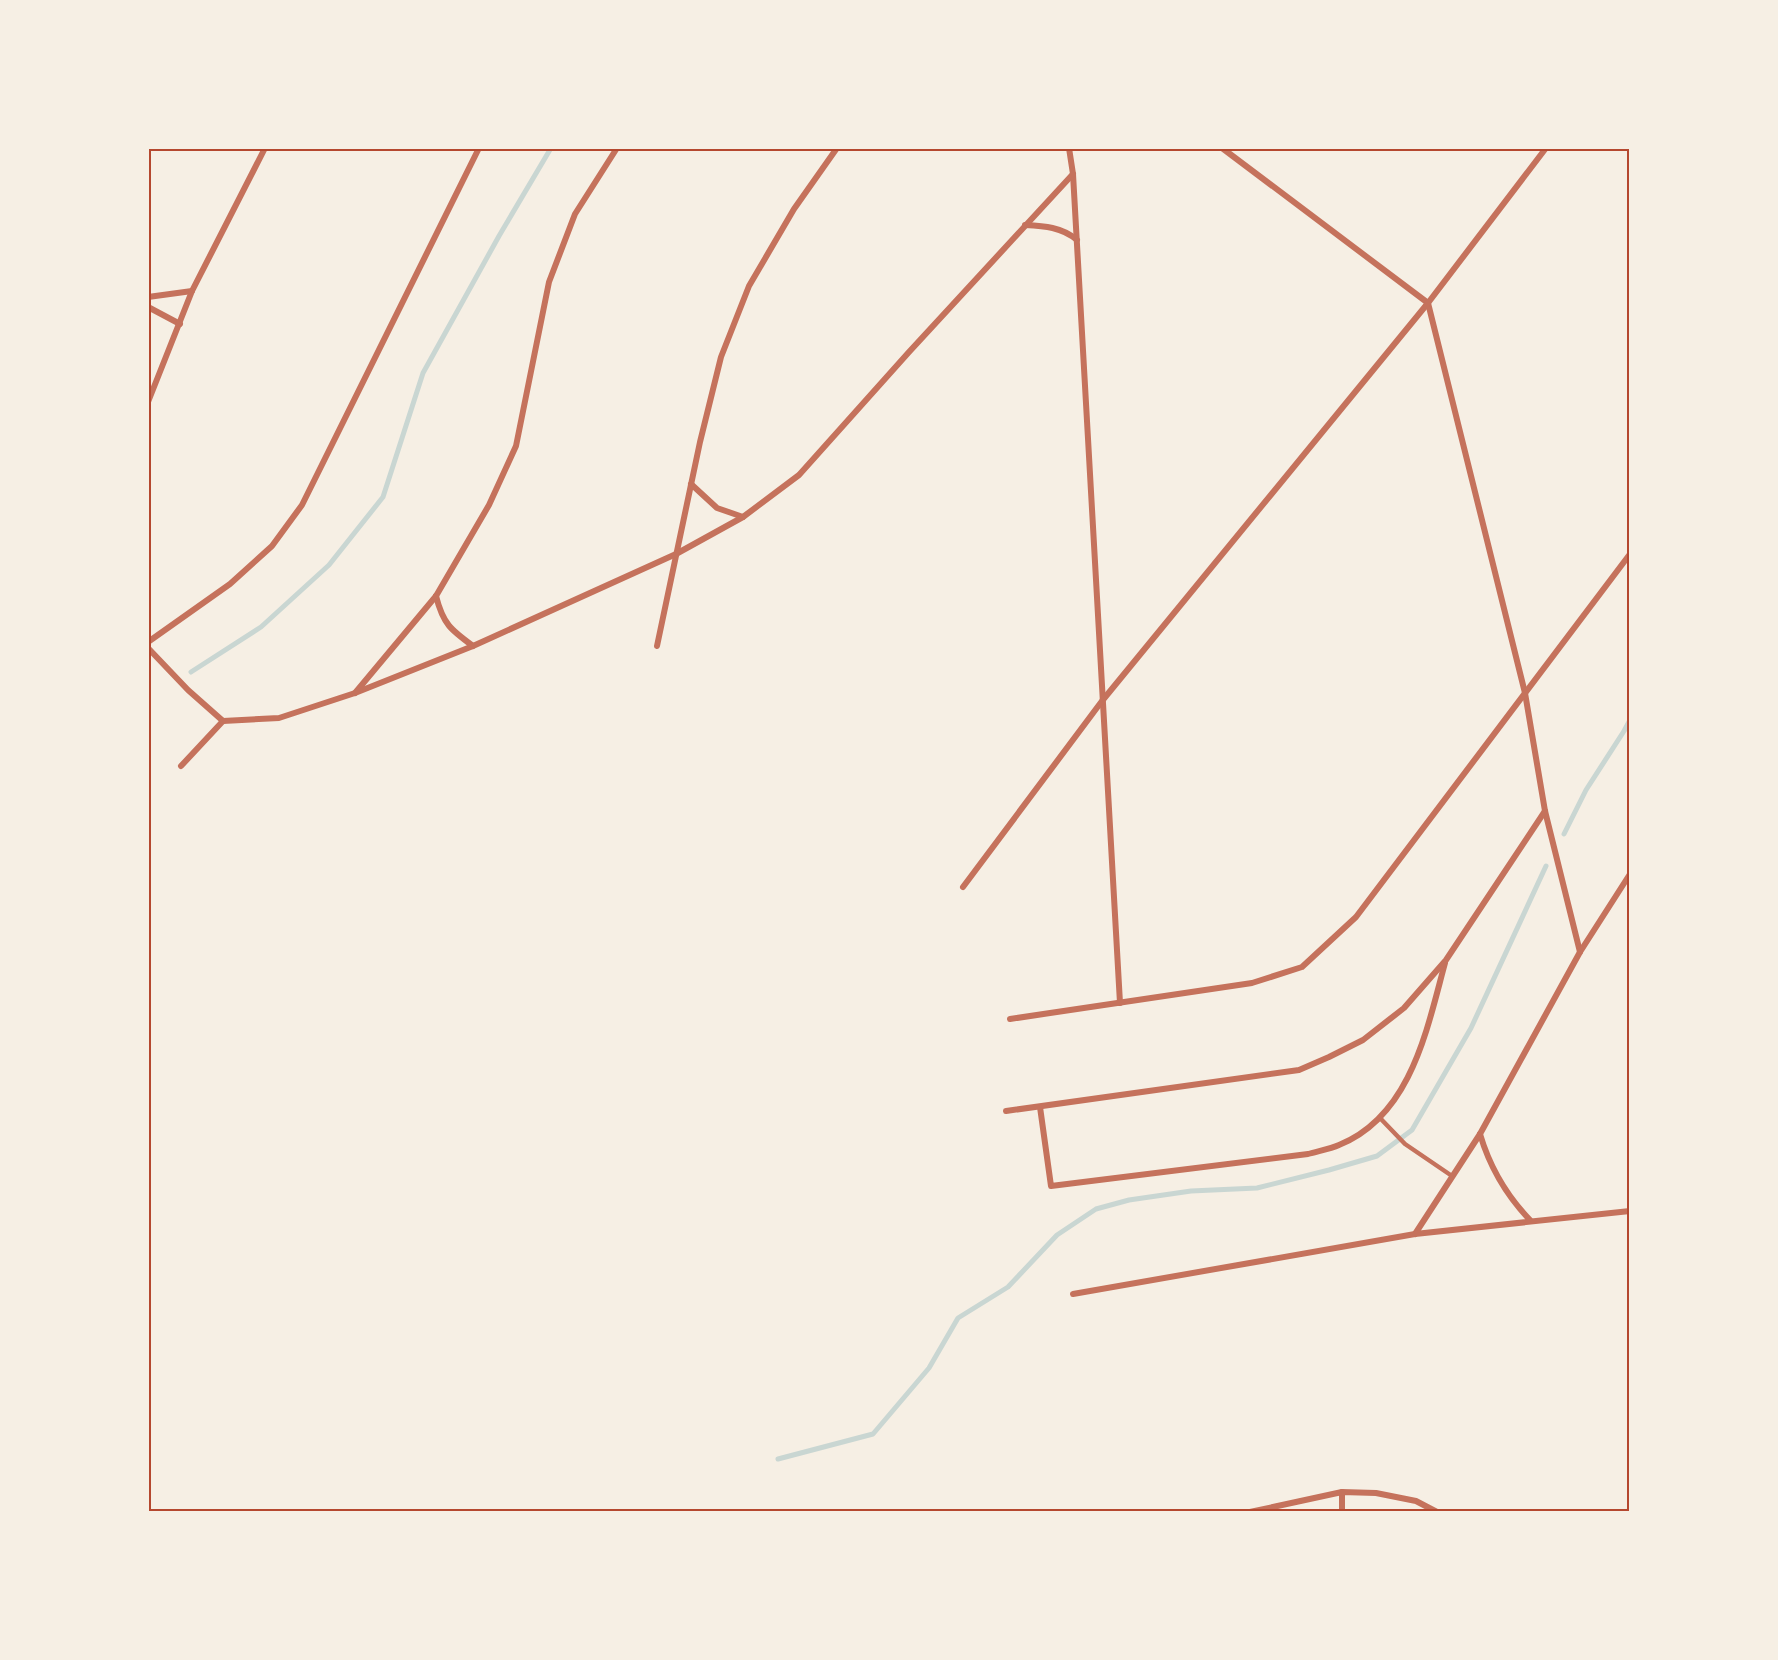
<svg xmlns="http://www.w3.org/2000/svg" width="1778" height="1660" font-family="'Work Sans',sans-serif">
<style>
.lines{fill:none;stroke-linecap:round;stroke-linejoin:round}
.stream{stroke:#c9d6d2;stroke-width:5}
.service{stroke:#c5725c;stroke-width:4.5}
.minor{stroke:#c5725c;stroke-width:6}
.neatline{fill:none;stroke:#b5482f;stroke-width:2}
</style>
<rect width="100%" height="100%" fill="#f6efe4"/>
<g class="lines">
<g class="stream">
<polyline points="191,672 261,627 329,565 383,497 423,373 499,236 551,148"/>
<polyline points="1564,834 1586,790 1624,731 1630,720"/>
<polyline points="778,1459 873,1434 929,1368 958,1318 1008,1287 1057,1235 1096,1209 1129,1200 1191,1191 1257,1188 1329,1170 1377,1156 1412,1130 1471,1028 1546,866"/>
</g>
<polyline class="service" points="1380,1118 1405,1144 1452,1176"/>
<g class="minor">
<polyline points="1069,148 1073,174 1120,1003"/>
<polyline points="1222,148 1428,303 1525,693 1545,811 1580,952"/>
<path d="M1025,225C1044,226 1062,227 1077,240"/>
<polyline points="148,297 192,291"/>
<polyline points="148,307 180,324"/>
<polyline points="148,402 192,291 265,148"/>
<polyline points="691,484 717,508 743,517"/>
<path d="M436,596C443,624 451,630 473,646"/>
<polyline points="148,642 230,584 272,546 302,505 479,148"/>
<polyline points="657,646 700,442 721,357 749,286 794,209 837,148"/>
<polyline points="148,648 188,690 223,721 279,718 355,693 473,646 676,554 743,517 799,475 909,352 1073,174"/>
<polyline points="355,693 436,596 489,505 516,446 549,282 575,214 617,148"/>
<polyline points="181,766 223,721"/>
<polyline points="963,887 1102,701 1428,303 1546,148"/>
<polyline points="1010,1019 1252,983 1302,967 1356,917 1630,554"/>
<path d="M1040,1107L1051,1186L1308,1154C1318,1151 1330,1149 1339,1145C1411,1116 1427,1029 1445,963"/>
<polyline points="1006,1111 1299,1070 1329,1057 1363,1040 1404,1008 1446,960 1545,811"/>
<path d="M1480,1134C1490,1168 1506,1195 1530,1220"/>
<polyline points="1415,1234 1480,1134 1580,952 1630,874"/>
<polyline points="1073,1294 1415,1234 1630,1211"/>
<polyline points="1342,1492 1342,1512"/>
<polyline points="1250,1512 1342,1492 1376,1493 1416,1501 1437,1512"/>
<polyline points="1629,1512 1630,1509"/>
</g>
</g>
<rect width="1778" height="1660" fill="none" stroke="#f6efe4" stroke-width="300"/>
<rect x="150" y="150" width="1478" height="1360" class="neatline"/>
</svg>
